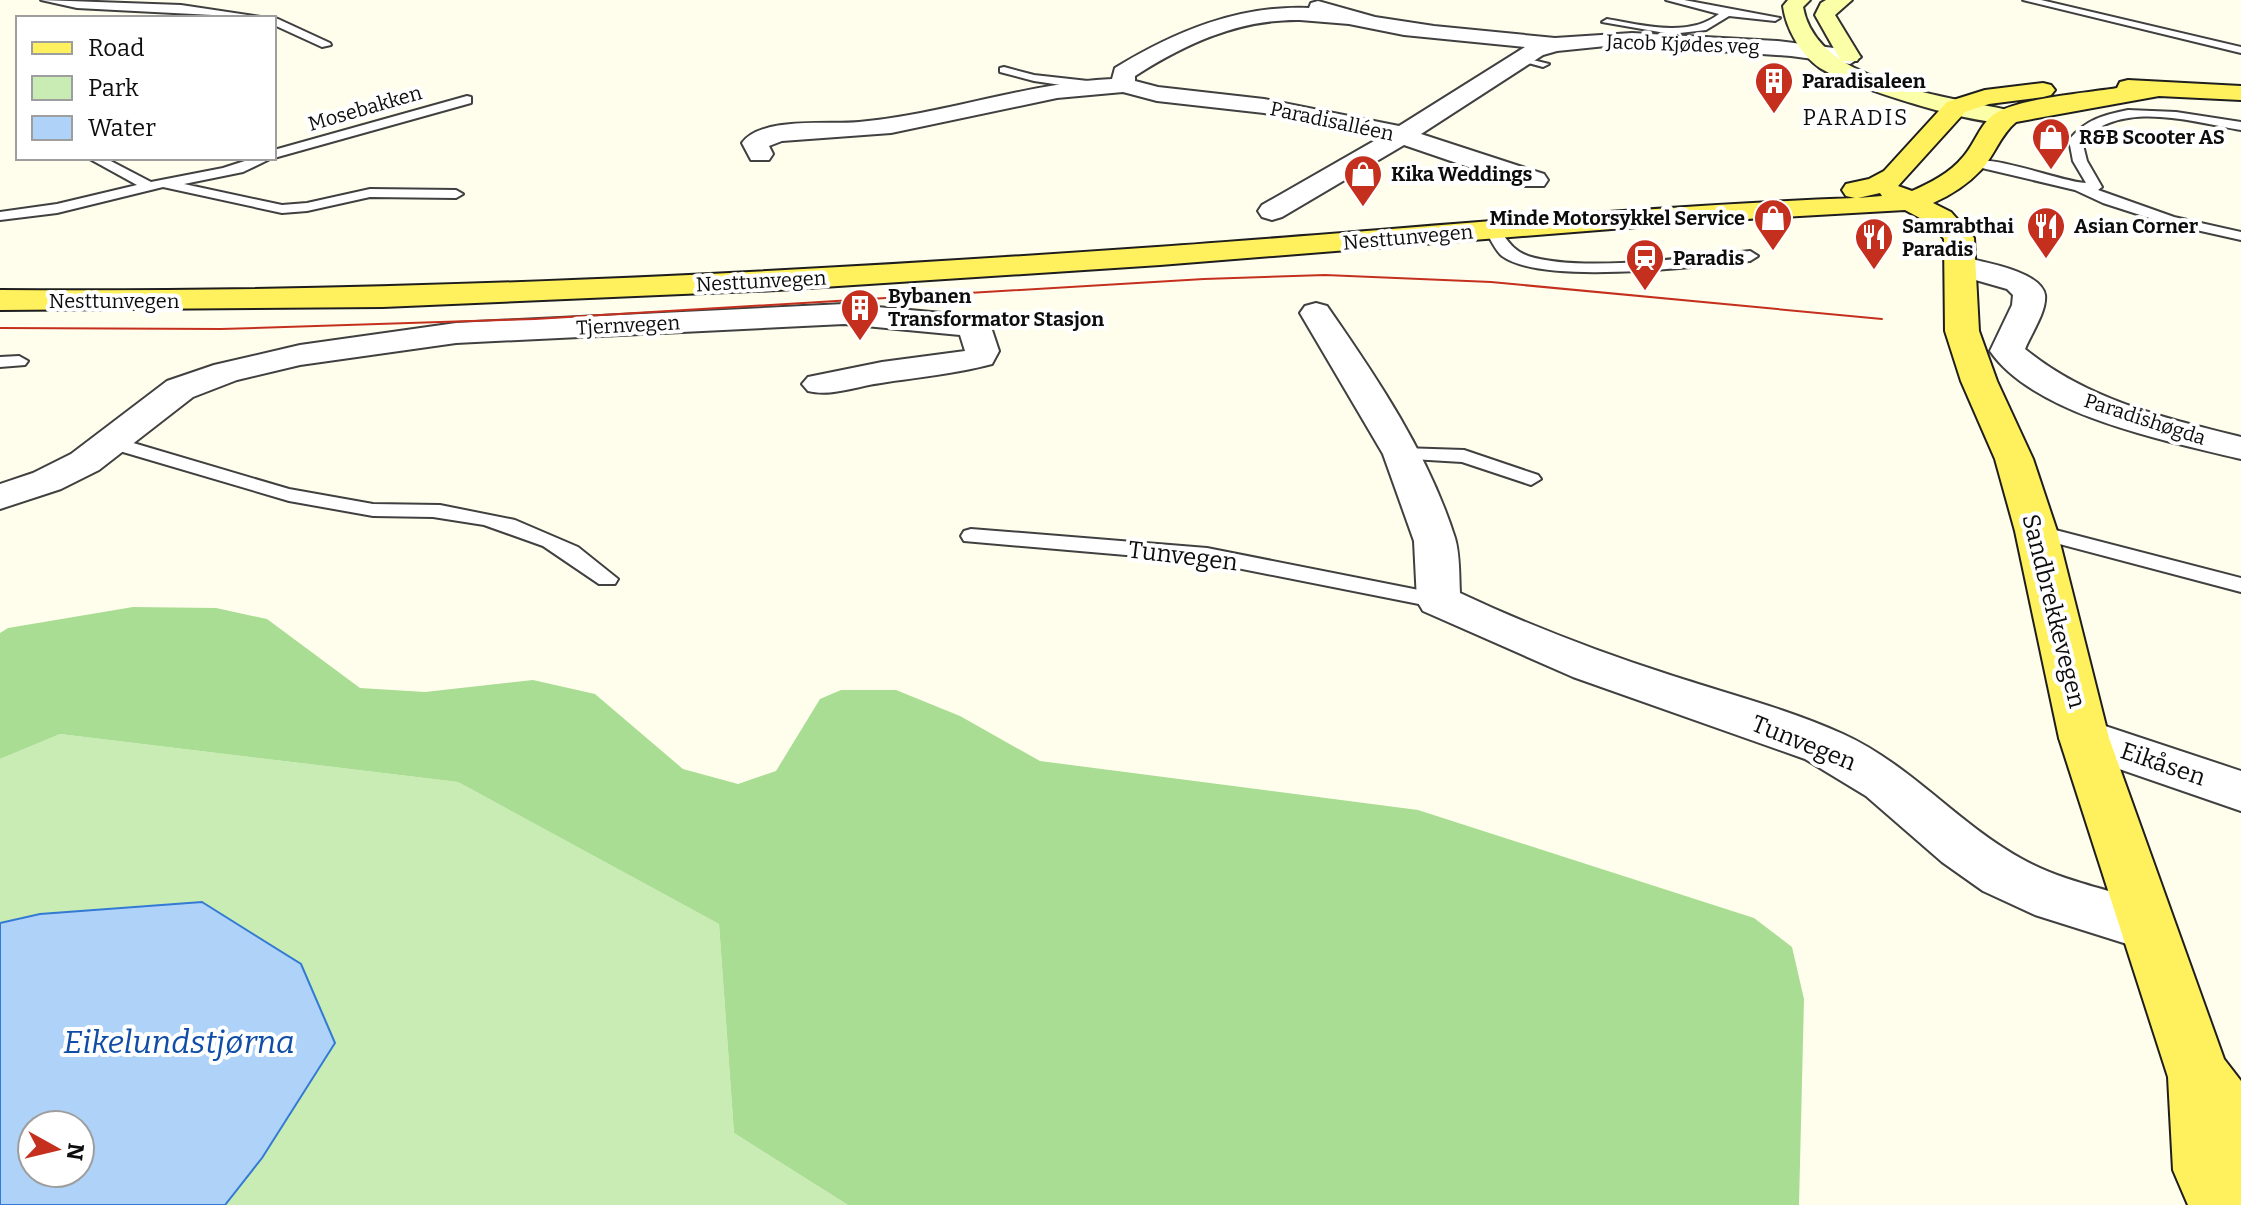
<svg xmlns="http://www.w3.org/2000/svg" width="2241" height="1205" font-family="Bitter,serif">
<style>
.green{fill:#c9ecb5}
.forest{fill:#a9dd93}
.water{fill:#afd2f9;stroke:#327ad4;stroke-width:2;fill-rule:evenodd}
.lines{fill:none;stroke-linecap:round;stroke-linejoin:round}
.lane-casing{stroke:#404040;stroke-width:4}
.street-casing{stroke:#404040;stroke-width:4}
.secondary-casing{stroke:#2f2f2f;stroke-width:4}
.primary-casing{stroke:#1e1e1e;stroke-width:4}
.lane{fill:#fff;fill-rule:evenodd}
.street{fill:#fff;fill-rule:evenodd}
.secondary{fill:#fbffa8;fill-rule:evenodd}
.primary{fill:#fff15d;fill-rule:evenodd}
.tram{stroke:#c5301e;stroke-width:2}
.labels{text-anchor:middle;stroke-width:8;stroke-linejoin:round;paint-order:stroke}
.far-street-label{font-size:20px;fill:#0d0d0d;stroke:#fff}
.far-poi-label{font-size:20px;font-weight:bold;fill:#0d0d0d;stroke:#fff;text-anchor:start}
.far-neighbourhood-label{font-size:22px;letter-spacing:2px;fill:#0d0d0d;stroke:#fff}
.street-label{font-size:24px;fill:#0d0d0d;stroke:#fff}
.near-water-label{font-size:32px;font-style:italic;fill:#104da6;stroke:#fff}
</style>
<rect width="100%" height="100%" fill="#fffeed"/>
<polygon class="green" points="60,734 458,782 719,924 734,1133 848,1205 225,1205 262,1158 335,1043 202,902 40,914 0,923 0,759"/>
<polygon class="forest" points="133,607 216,608 267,619 360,688 425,692 533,680 595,694 683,769 738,784 776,771 820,699 841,690 896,690 960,716 1040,761 1418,810 1754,918 1792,947 1804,999 1799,1205 848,1205 734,1133 719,924 458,782 60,734 0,759 0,633 8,628"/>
<path class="water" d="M202,902L301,964L335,1043L262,1158L225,1205H0V923L40,914ZM32,1125H80V1173H32Z"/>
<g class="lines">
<defs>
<g id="lane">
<polygon points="41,0 181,5 268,18 77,8"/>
<path d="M1666,0H1684L1780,18L1775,21L1729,16L1706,30L1671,34L1602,22L1607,19C1641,25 1689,38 1719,14Z"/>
<polygon points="2023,0 2041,0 2241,47 2241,53"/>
<polygon points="273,18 274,18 278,19 330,43 331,45 322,47 274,25"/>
<polygon points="1521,57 1549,64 1543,67 1521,61"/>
<polygon points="1004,67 1034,75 1088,81 1094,85 1088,89 1034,81 1000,72 1000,68"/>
<polygon points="467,96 471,97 471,103 274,158 274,150"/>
<path d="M2128,110L2176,112L2241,122V130C2191,122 2122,99 2082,141L2087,161L2102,187L2098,190L2174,217L2241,232V240L2165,223L2103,203L2075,190L1965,164C1986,150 2059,182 2086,183L2073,161L2069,140C2085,120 2103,115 2128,110Z"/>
<polygon points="88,158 105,158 151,182 223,168 254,158 272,158 243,172 184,184 282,205 307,203 370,189 456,190 463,194 456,198 370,197 307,211 282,213 163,187 57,213 0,220 0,212 57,204 137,185"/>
<path d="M1492,226C1506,231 1506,248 1528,256C1581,273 1693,257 1750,251L1758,256L1750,261C1698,266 1543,286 1502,256C1495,250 1490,238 1485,230Z"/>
<polygon points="19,356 28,361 25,365 0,367 0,357"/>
<polygon points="113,437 289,489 373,504 440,505 515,520 578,547 618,579 615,584 599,584 543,546 484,525 433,517 373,516 289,501 106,447 104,443 106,439"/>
<polygon points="1402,448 1464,450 1538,475 1541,479 1531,485 1462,462 1395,458 1392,454 1395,450"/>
<polygon points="2036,525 2241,578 2241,592 2029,536 2026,531"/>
<polygon points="971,529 1207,548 1439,594 1447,596 1450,601 1447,606 1439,608 1207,562 964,541 961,536 964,531"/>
</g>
<g id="street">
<path d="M1318,1L1375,17L1434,26L1555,38L1632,33L1777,41L1850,50L1861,57L1850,64L1791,56L1659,47L1606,46L1557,51L1543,55L1421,134L1544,174L1548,180L1544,186H1524L1404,145L1282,217L1272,220L1262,217L1258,211L1262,205L1381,137L1264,113L1157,101L1123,92L1057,98L891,133L782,141L769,146L773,154L769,160H751L742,143C761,116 830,125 859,122C945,114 1026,83 1112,79L1115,68C1174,32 1238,5 1309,8L1311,3ZM1300,20L1349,24L1404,35L1525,47L1399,126L1264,99L1158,87L1135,81V76C1185,44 1239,19 1300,20Z"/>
<path d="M1962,257C1983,262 2041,271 2045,295C2047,311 2031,334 2025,349C2087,400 2164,418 2241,437V459C2168,441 2035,416 1990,351L2012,305L2013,295L2007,289L1951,273L1947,266L1951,259Z"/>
<path d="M1316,303L1327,306C1377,378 1428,453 1455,538C1460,555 1459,576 1460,593C1528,625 1599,652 1670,675C1728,694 1788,709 1843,734C1911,765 1958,824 2022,859C2067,884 2118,891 2166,908L2174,925L2166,942L2146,950L2035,915L1983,891L1942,862L1866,796L1805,759L1573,677L1423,611L1417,601L1414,541L1383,454L1300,313L1305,306Z"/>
<path d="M844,304L975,316L992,330L999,351L992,364C955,374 919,377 881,383C857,386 831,397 808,391L802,384L808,377L882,362L965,351L960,335L844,324L456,343L300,365L237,380L193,397L99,470L61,489L0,509V484L33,473L71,454L167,381L214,365L300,345L456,323Z"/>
<polygon points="2084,719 2241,771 2241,811 2067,751 2059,738 2067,725"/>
</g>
<g id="secondary">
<path d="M1788,0H1810L1803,7C1817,86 1953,96 2016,112L2019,117L2016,122C1986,130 1848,86 1820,68C1801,55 1786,29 1783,6Z"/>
<polygon points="1826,0 1852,0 1835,15 1860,56 1857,61 1841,61 1815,15 1821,3"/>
</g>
<path id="primary" d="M2128,80L2241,86V100L2159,96L2016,122C2000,135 1995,155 1981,170C1968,184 1951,195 1933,203L1951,212L1974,238L1979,331L1997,381L2033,459L2057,531L2109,738L2224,1059L2241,1081V1205H2188L2173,1170L2168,1077L2059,738L2015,531L1995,459L1961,381L1945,331L1944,239L1931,224L1905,210L1712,221L1160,265L777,290L383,307L0,310V290C386,293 771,274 1157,247C1389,231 1622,207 1855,198L1846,196L1842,190L1846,184L1869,179L1884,171L1947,102L1985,90L2043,83L2051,85L2055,90L2051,95L2043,97L1989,104L1965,112L1898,186L1912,191C1930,183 1950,173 1963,157C1975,144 1980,123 1996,113C2022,98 2086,93 2117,88L2120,82ZM1880,193L1882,196L1858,198Z"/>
</defs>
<use href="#lane" class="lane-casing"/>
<use href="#street" class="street-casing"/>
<use href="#secondary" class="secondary-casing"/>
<use href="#primary" class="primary-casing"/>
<use href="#lane" class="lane"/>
<use href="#street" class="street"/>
<use href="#secondary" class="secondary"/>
<use href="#primary" class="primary"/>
<polyline class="tram" points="0,328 221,329 535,319 1204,279 1325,275 1491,282 1882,319"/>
</g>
<defs>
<symbol id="building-pin" viewBox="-11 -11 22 30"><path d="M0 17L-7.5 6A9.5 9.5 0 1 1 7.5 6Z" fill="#c5301e" stroke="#fff"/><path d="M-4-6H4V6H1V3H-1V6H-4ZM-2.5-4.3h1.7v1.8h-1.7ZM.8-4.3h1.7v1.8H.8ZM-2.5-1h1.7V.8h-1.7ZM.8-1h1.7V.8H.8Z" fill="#fff"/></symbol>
<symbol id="shop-pin" viewBox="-11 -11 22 30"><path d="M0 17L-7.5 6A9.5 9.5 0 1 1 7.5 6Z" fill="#c5301e" stroke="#fff"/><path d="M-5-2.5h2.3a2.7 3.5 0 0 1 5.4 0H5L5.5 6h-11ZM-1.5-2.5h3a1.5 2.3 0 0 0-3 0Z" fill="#fff"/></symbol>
<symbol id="restaurant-pin" viewBox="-11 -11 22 30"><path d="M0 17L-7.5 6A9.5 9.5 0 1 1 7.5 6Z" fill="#c5301e" stroke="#fff"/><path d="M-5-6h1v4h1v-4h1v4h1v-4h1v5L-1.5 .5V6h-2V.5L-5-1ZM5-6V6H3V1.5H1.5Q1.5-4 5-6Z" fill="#fff"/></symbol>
<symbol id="station-pin" viewBox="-11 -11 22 30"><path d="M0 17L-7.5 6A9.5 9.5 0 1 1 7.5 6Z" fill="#c5301e" stroke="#fff"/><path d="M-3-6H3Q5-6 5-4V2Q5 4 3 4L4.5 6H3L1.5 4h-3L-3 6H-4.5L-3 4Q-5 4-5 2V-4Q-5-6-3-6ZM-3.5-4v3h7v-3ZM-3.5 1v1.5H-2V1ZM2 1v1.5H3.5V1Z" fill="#fff"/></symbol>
</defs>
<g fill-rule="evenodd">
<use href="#building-pin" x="1752" y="59" width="44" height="60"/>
<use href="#shop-pin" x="2029" y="115" width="44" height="60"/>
<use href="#shop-pin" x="1341" y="152" width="44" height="60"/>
<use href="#shop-pin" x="1751" y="196" width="44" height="60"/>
<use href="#restaurant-pin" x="2024" y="204" width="44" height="60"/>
<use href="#restaurant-pin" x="1852" y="215" width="44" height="60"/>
<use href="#station-pin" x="1623" y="236" width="44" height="60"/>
<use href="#building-pin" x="838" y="286" width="44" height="60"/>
</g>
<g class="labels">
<g class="far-street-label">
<text transform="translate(1683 44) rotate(2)" y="7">Jacob Kjødes veg</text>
<text transform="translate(365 108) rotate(-16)" y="7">Mosebakken</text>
<text transform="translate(1332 121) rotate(12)" y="7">Paradisalléen</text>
<text transform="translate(1408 237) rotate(-5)" y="7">Nesttunvegen</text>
<text transform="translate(761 281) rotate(-3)" y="7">Nesttunvegen</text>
<text x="114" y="308">Nesttunvegen</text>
<text transform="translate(628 325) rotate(-3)" y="7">Tjernvegen</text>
<text transform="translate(2145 419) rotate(18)" y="7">Paradishøgda</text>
</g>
<g class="far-poi-label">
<text x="1802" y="88">Paradisaleen</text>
<text x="2079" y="144">R&amp;B Scooter AS</text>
<text x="1391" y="181">Kika Weddings</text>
<text x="1745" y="225" text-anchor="end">Minde Motorsykkel Service</text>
<text x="1902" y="233">Samrabthai<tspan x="1902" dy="23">Paradis</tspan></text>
<text x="2074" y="233">Asian Corner</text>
<text x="1673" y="265">Paradis</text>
<text x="888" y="303">Bybanen<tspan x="888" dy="23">Transformator Stasjon</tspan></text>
</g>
<g class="far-neighbourhood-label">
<text x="1856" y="125">PARADIS</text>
</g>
<g class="street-label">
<text transform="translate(1183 556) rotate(7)" y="8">Tunvegen</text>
<text transform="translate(2054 611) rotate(76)" y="8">Sandbrekkevegen</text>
<text transform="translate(1804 743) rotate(22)" y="8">Tunvegen</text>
<text transform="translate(2163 764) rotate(19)" y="8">Eikåsen</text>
</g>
<g class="near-water-label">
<text x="179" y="1053">Eikelundstjørna</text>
</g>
</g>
<rect x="16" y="16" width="260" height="144" fill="#ffffff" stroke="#9e9e9e" stroke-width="2"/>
<rect x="32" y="42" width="40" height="12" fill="#fff15d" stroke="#9e9e9e" stroke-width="2"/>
<text x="88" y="56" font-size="24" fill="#0d0d0d">Road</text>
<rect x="32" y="76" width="40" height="24" fill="#c9ecb5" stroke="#9e9e9e" stroke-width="2"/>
<text x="88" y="96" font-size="24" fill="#0d0d0d">Park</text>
<rect x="32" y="116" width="40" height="24" fill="#afd2f9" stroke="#9e9e9e" stroke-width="2"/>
<text x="88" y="136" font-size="24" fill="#0d0d0d">Water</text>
<g transform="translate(56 1149) rotate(98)"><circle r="38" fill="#ffffff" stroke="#9e9e9e" stroke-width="2"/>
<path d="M0-6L14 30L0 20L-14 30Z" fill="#c5301e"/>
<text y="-12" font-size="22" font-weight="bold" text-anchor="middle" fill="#0d0d0d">N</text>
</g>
</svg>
